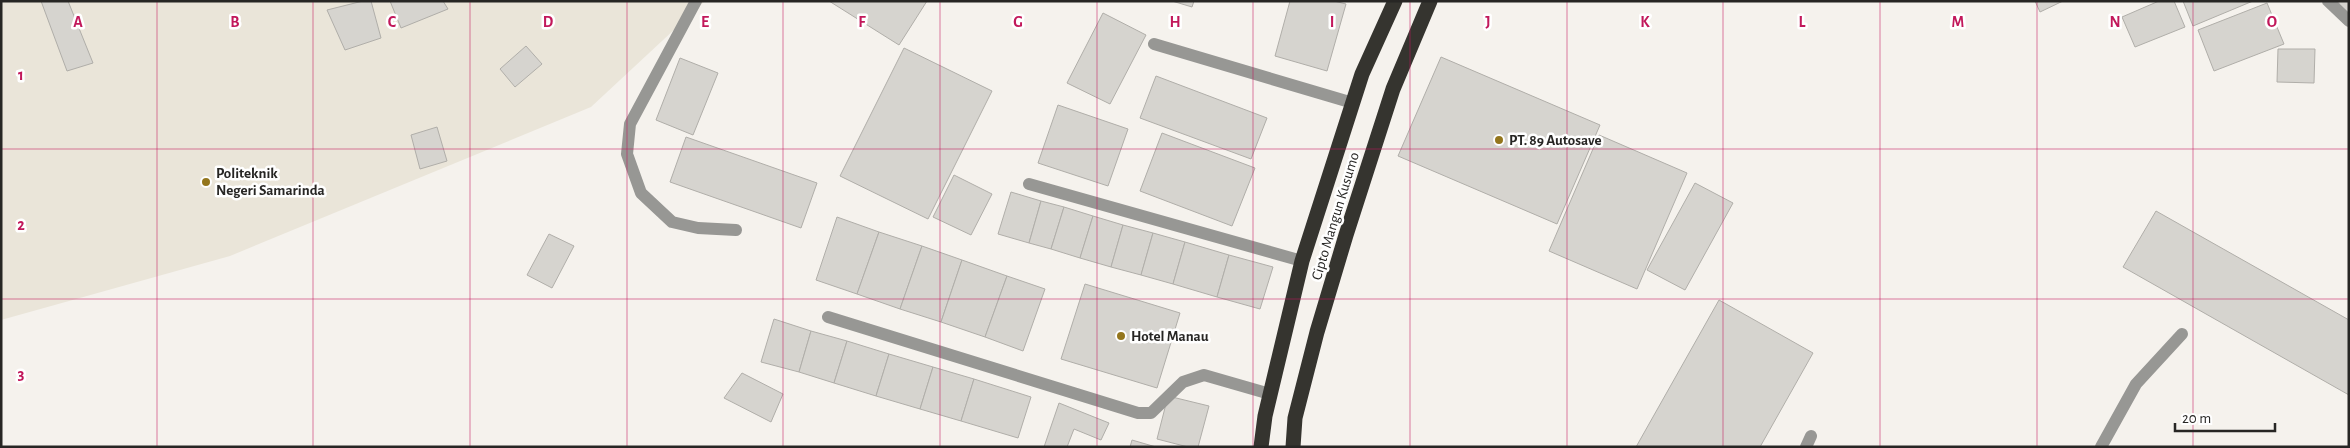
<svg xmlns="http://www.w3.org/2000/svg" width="2350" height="448" font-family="'Alegreya Sans',sans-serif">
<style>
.built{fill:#eae5d9}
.building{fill:#d6d4cf;stroke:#b0aea9}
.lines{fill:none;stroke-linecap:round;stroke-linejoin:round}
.minor{stroke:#979794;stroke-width:12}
.highway{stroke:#35342f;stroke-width:15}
.grid{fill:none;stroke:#c2185b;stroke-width:1;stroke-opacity:0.55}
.poi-dot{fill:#94761d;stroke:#fff;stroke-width:2}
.labels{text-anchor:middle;stroke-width:5;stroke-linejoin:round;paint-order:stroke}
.poi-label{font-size:15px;font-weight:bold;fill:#272624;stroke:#fff;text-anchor:start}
.street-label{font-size:15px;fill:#272624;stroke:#fff}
.grid-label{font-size:16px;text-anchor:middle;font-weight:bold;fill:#c2185b;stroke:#fff;stroke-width:5;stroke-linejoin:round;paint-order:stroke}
</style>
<rect width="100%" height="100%" fill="#f5f2ed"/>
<polygon class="built" points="1,1 705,1 591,107 230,256 1,320"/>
<g class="building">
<polygon points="41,1 68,1 93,63 67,71"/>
<polygon points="363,1 371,1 381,38 345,50 327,10"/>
<polygon points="390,1 443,1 448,9 401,28"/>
<polygon points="829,1 927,1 899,45"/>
<polygon points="1172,1 1194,1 1192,7"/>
<polygon points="1290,1 1334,1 1346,4 1327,71 1275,56"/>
<polygon points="2035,1 2063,1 2040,12"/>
<polygon points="2159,1 2174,1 2185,27 2135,47 2122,17"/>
<polygon points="2183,1 2253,1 2193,26"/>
<polygon points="2338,1 2349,1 2349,13 2343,13"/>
<polygon points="2267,3 2284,44 2214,71 2198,30"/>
<polygon points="1103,13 1146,35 1110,104 1067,83"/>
<polygon points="526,46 542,64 515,87 500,69"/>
<polygon points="904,48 992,91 928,219 840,176"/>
<polygon points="2278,49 2315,49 2314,83 2277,82"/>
<polygon points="1441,57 1600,125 1557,224 1398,156"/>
<polygon points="680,58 718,73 693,135 656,120"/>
<polygon points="1156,76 1267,118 1251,159 1140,118"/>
<polygon points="1058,105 1128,129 1108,186 1038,163"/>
<polygon points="437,127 447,161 420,169 411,135"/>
<polygon points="1162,133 1255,168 1232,226 1140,191"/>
<polygon points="1599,135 1687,173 1637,289 1549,251"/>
<polygon points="686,137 817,183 801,228 670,182"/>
<polygon points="954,175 992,194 971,235 933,217"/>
<polygon points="1695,183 1733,203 1685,290 1647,270"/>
<polygon points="1011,192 1041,201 1029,243 998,234"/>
<polygon points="1041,201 1064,207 1051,249 1029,243"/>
<polygon points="1064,207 1093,216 1080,258 1051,249"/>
<polygon points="2156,211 2349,320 2349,395 2123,267"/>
<polygon points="1093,216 1123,225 1111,267 1080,258"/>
<polygon points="837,217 879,232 857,294 816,280"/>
<polygon points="1123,225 1153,233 1141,275 1111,267"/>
<polygon points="879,232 922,246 900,309 857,294"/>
<polygon points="1153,233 1185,242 1173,284 1141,275"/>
<polygon points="549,234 574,246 552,288 527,275"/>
<polygon points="1185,242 1229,255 1217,297 1173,284"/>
<polygon points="922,246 962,260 941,322 900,309"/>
<polygon points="1229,255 1273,267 1260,309 1217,297"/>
<polygon points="962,260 1007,276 985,337 941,322"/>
<polygon points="1007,276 1045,289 1023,351 985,337"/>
<polygon points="1085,284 1180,313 1157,388 1061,359"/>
<polygon points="1719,300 1813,353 1760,447 1636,447"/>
<polygon points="774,319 811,331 799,372 761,362"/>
<polygon points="811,331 847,341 834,383 799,372"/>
<polygon points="847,341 889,354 876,396 834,383"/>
<polygon points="889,354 933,367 920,409 876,396"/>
<polygon points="933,367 974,379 961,421 920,409"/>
<polygon points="742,373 783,394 771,422 724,398"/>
<polygon points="974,379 1031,397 1018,438 961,421"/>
<polygon points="1168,396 1209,406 1198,447 1188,447 1157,439"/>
<polygon points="1059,403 1109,423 1101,440 1074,429 1067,447 1044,447"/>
<polygon points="1132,440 1156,447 1130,447"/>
</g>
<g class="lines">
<g class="minor">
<polyline points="696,1 630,124 627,154 641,193 672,222 698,228 736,230"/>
<polyline points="2328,1 2349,21"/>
<polyline points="1154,44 1353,103"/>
<polyline points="1029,184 1302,261"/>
<polyline points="828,317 1138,413 1151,413 1183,382 1204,375 1270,394"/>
<polyline points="1806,447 1811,436"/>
<polyline points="2101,447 2136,384 2182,334"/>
</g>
<g class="highway">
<polyline points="1261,447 1265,416 1302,261 1362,74 1395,1"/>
<polyline points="1293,447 1295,418 1317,332 1346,235 1393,89 1430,1"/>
</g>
</g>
<path class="grid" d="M157,1V447M313,1V447M470,1V447M627,1V447M783,1V447M940,1V447M1097,1V447M1253,1V447M1410,1V447M1567,1V447M1723,1V447M1880,1V447M2037,1V447M2193,1V447M1,149H2349M1,299H2349"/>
<g class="poi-dot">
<circle cx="1499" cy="140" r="5"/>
<circle cx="206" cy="182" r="5"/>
<circle cx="1121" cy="336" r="5"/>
</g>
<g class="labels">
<g class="poi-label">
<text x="1509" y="145">PT. 89 Autosave</text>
<text x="216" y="178">Politeknik<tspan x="216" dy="17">Negeri Samarinda</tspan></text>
<text x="1131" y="341">Hotel Manau</text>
</g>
<g class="street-label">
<text transform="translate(1335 216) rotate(-73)" y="5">Cipto Mangun Kusumo</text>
</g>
</g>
<g class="grid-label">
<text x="78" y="27">A</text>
<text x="235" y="27">B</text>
<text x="392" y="27">C</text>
<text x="548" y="27">D</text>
<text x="705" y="27">E</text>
<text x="862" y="27">F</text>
<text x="1018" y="27">G</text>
<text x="1175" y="27">H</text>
<text x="1332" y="27">I</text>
<text x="1488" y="27">J</text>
<text x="1645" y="27">K</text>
<text x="1802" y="27">L</text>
<text x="1958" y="27">M</text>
<text x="2115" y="27">N</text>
<text x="2272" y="27">O</text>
<text x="21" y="80">1</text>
<text x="21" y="230">2</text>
<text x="21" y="379">3</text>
</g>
<rect width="2350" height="448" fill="none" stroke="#272624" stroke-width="5"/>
<path d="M2175 423v8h100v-8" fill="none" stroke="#272624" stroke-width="2.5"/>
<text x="2182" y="423" font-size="15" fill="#272624" stroke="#ffffff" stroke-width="4" paint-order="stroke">20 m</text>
</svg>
